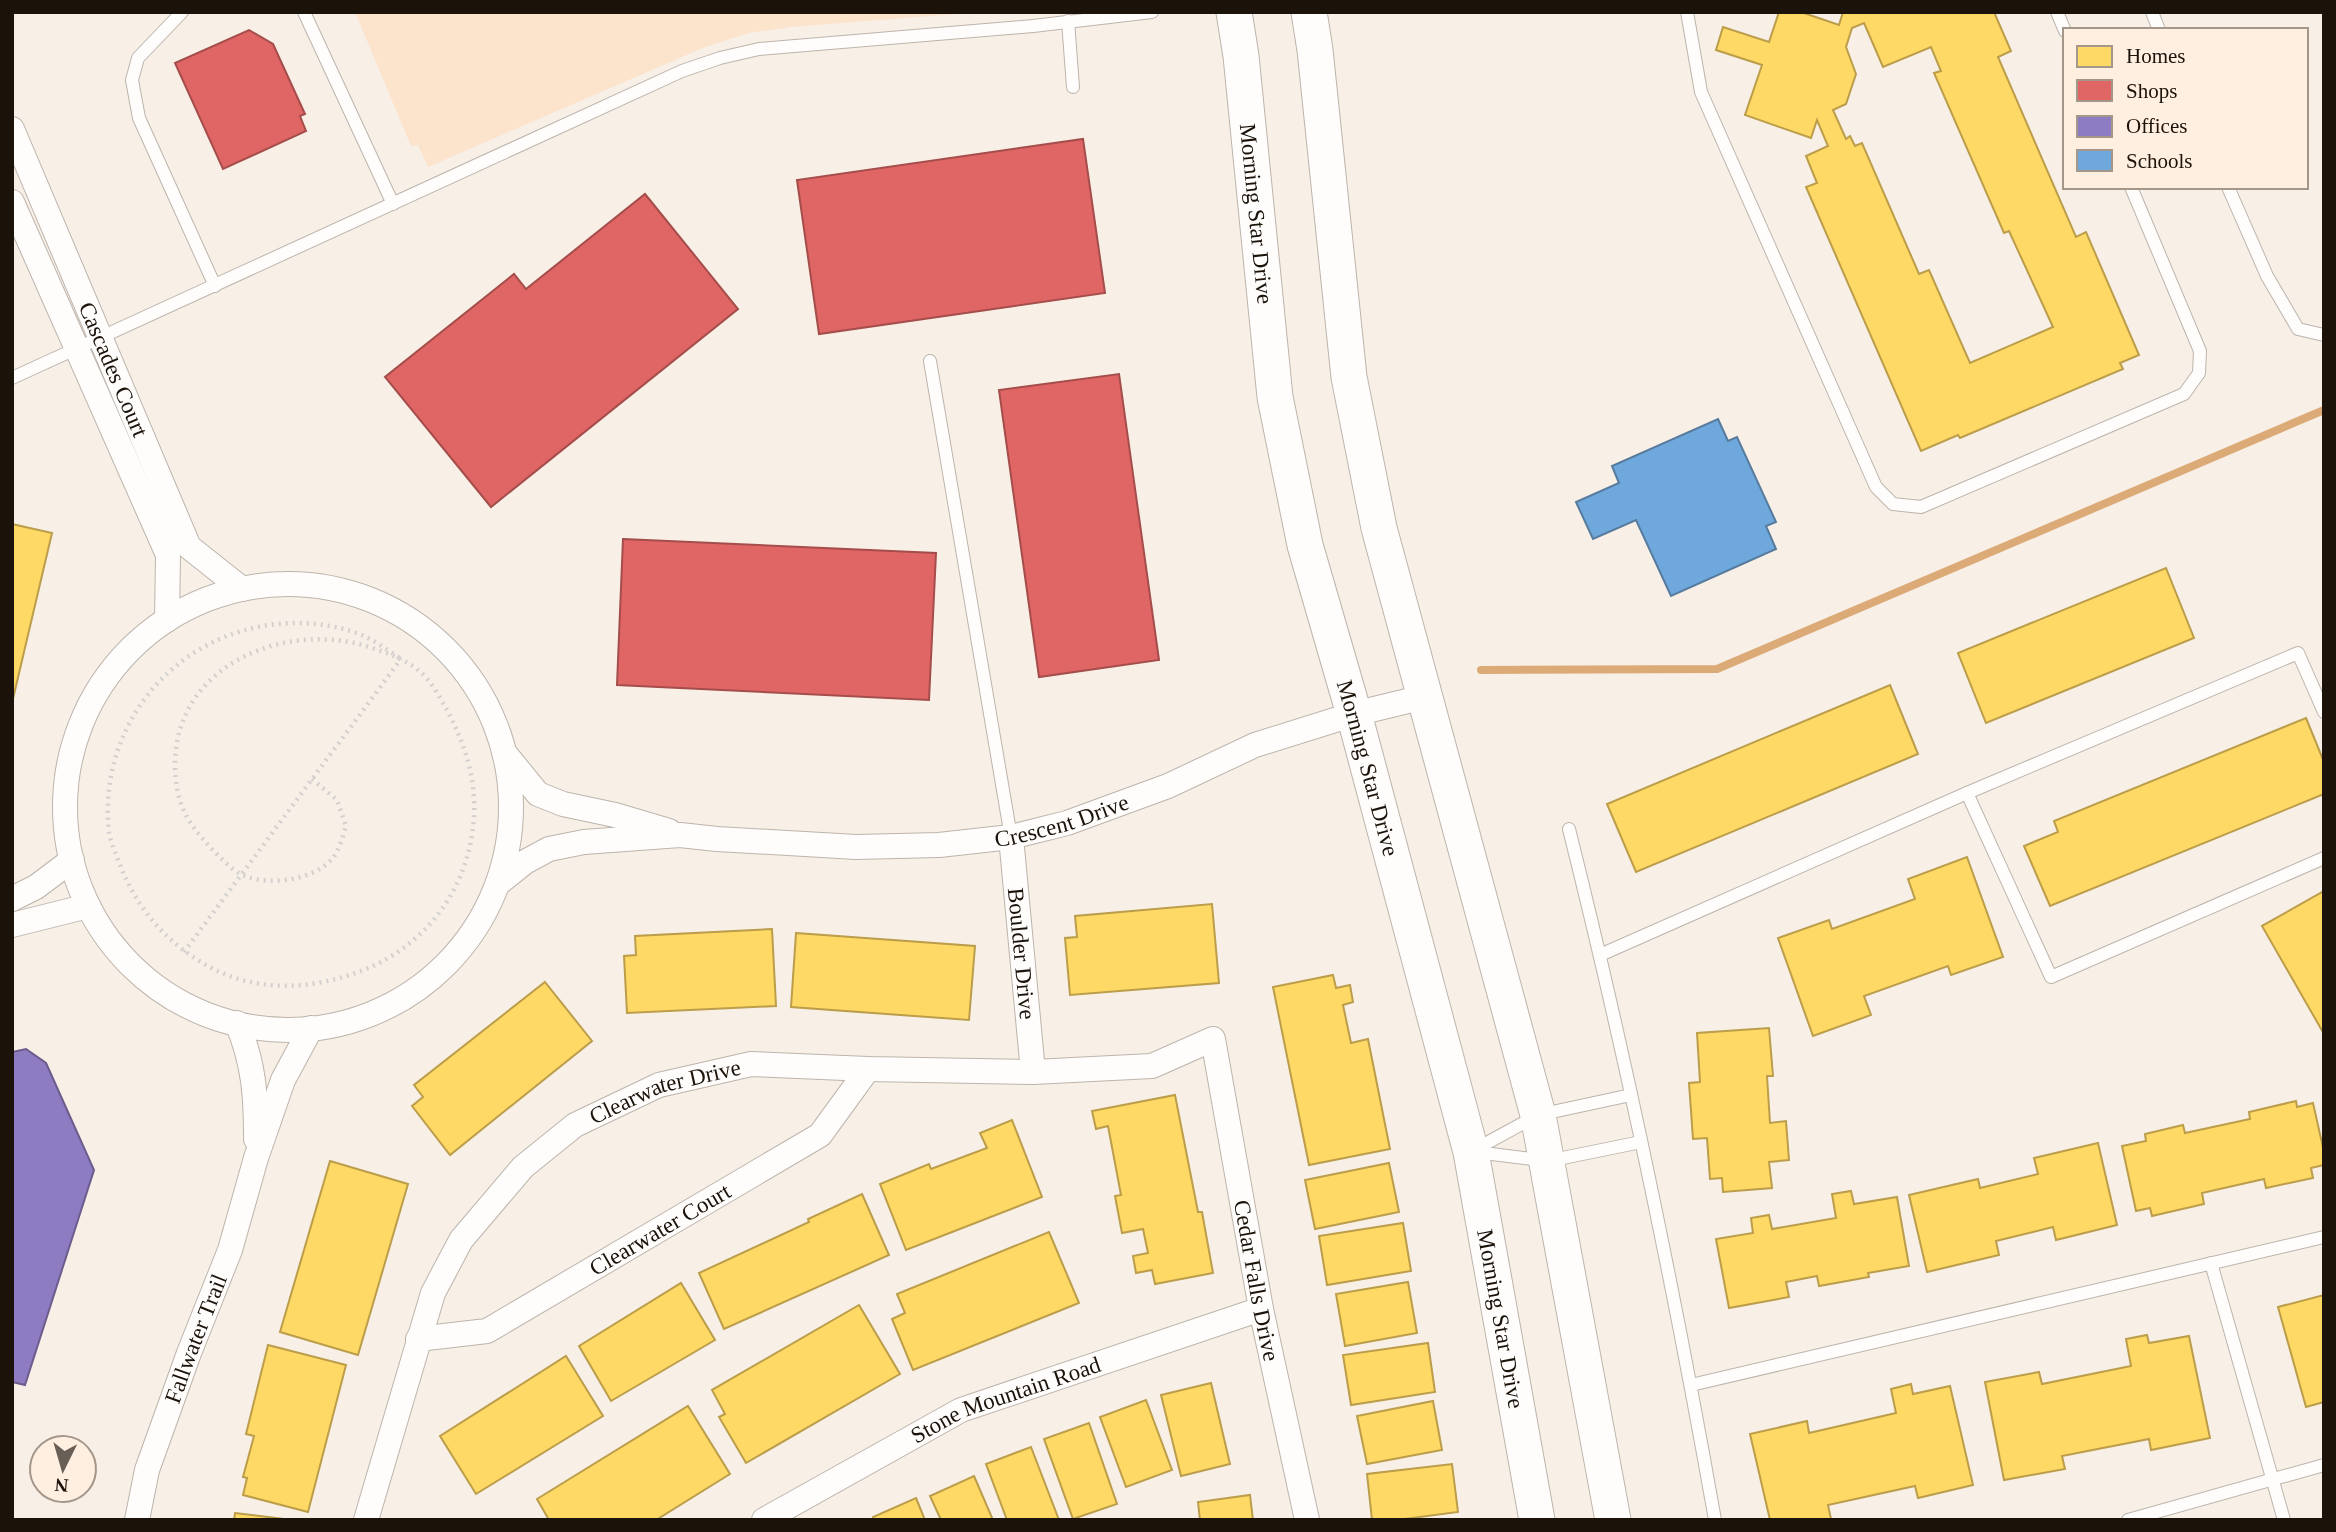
<svg xmlns="http://www.w3.org/2000/svg" width="2336" height="1532" font-family="'Times New Roman',serif">
<style>
.green{fill:#fbe3cc}
.homes{fill:#ffd966;stroke:#bb9d4a;stroke-width:2;fill-rule:evenodd}
.shops{fill:#e06666;stroke:#a54d4a;stroke-width:2}
.offices{fill:#8e7cc3;stroke:#6c5c8c;stroke-width:2}
.schools{fill:#6fa8dc;stroke:#567b9d;stroke-width:2}
.lines{fill:none;stroke-linecap:round;stroke-linejoin:round}
.stream{stroke:#dcaa76;stroke-width:8}
.lane-casing{stroke:#bdb4ac;stroke-width:14}
.street-casing{stroke:#bdb4ac;stroke-width:26}
.secondary-casing{stroke:#bdb4ac;stroke-width:37}
.path{stroke:#d3d0ce;stroke-width:4.5;stroke-dasharray:2 5;stroke-linecap:butt}
.lane{stroke:#fefdfb;stroke-width:12}
.street{stroke:#fefdfb;stroke-width:24}
.secondary{stroke:#fefdfb;stroke-width:35}
.labels{text-anchor:middle;stroke-width:7;stroke-linejoin:round;paint-order:stroke}
.street-label{font-size:23px;fill:#1b120a;stroke:#ffefe0}
</style>
<rect width="100%" height="100%" fill="#f8efe7"/>
<polygon class="green" points="355,12 981,12 791,27 749,33 705,47 428,167 418,145 411,146"/>
<g class="homes">
<path d="M1779,12H1801L1839,25L1843,12H1994L2011,51L1998,57L2076,237L2086,232L2139,355L2120,363L2123,369L1960,438L1958,435L1921,451L1806,187L1817,183L1806,156L1828,146L1817,120L1811,138L1745,115L1762,65L1716,50L1723,27L1769,42ZM1864,23L1883,67L1931,47L1941,71L1934,73L2004,233L2009,231L2053,327L1970,363L1929,270L1919,274L1862,143L1855,146L1850,136L1846,139L1833,110L1846,104L1856,74L1846,47L1852,28Z"/>
<polygon points="12,524 52,533 12,703"/>
<polygon points="2166,568 2194,638 1986,723 1958,653"/>
<polygon points="1890,685 1918,754 1636,872 1607,804"/>
<polygon points="2306,718 2324,762 2324,794 2050,906 2024,846 2058,832 2054,821"/>
<polygon points="1967,857 2003,957 1951,975 1948,966 1864,996 1871,1015 1813,1036 1778,938 1829,920 1832,929 1915,899 1908,879"/>
<polygon points="2324,891 2324,1034 2262,926"/>
<polygon points="1212,904 1219,983 1070,995 1065,938 1077,937 1075,916"/>
<polygon points="772,929 776,1006 627,1013 624,956 636,955 635,936"/>
<polygon points="796,933 975,946 969,1020 791,1007"/>
<polygon points="1333,975 1336,988 1350,985 1353,1002 1343,1005 1351,1043 1368,1039 1390,1149 1309,1165 1273,987"/>
<polygon points="545,982 592,1041 450,1155 412,1106 423,1097 414,1085"/>
<polygon points="1769,1028 1773,1076 1767,1076 1770,1123 1786,1121 1789,1160 1769,1162 1772,1188 1723,1192 1722,1178 1710,1179 1707,1138 1693,1139 1689,1083 1700,1082 1697,1033"/>
<polygon points="1175,1095 1198,1212 1202,1212 1213,1273 1155,1284 1152,1270 1136,1273 1133,1256 1148,1253 1143,1229 1122,1233 1115,1196 1121,1195 1108,1126 1096,1129 1092,1111"/>
<polygon points="2296,1101 2297,1107 2313,1103 2324,1152 2324,1165 2311,1168 2313,1178 2266,1188 2264,1179 2202,1193 2204,1204 2152,1216 2150,1208 2136,1211 2122,1146 2146,1141 2145,1134 2183,1125 2185,1133 2250,1119 2249,1112"/>
<polygon points="1012,1120 1042,1197 906,1250 880,1184 929,1164 931,1169 987,1148 980,1133"/>
<polygon points="2098,1143 2117,1225 2056,1240 2053,1227 1996,1241 1999,1255 1927,1272 1909,1195 1978,1179 1980,1188 2038,1174 2034,1158"/>
<polygon points="330,1161 408,1184 358,1355 280,1332"/>
<polygon points="1389,1163 1399,1212 1315,1229 1305,1180"/>
<polygon points="1851,1191 1854,1204 1897,1197 1909,1266 1868,1273 1869,1277 1819,1286 1817,1276 1786,1282 1789,1297 1729,1308 1716,1239 1753,1233 1751,1218 1769,1215 1772,1229 1836,1218 1832,1194"/>
<polygon points="862,1194 889,1255 724,1329 699,1273 809,1222 808,1219"/>
<polygon points="1403,1223 1411,1271 1327,1285 1319,1236"/>
<polygon points="1049,1232 1079,1303 913,1370 892,1319 905,1313 897,1294"/>
<polygon points="1408,1282 1417,1333 1345,1346 1336,1294"/>
<polygon points="681,1283 715,1340 611,1401 579,1346"/>
<polygon points="2324,1295 2324,1402 2306,1407 2278,1307"/>
<polygon points="859,1305 900,1374 746,1463 719,1417 725,1414 712,1390"/>
<polygon points="2147,1335 2149,1343 2189,1336 2210,1438 2151,1450 2149,1439 2062,1456 2065,1469 2004,1480 1985,1382 2039,1372 2042,1384 2131,1366 2126,1339"/>
<polygon points="1428,1343 1435,1392 1351,1405 1343,1355"/>
<polygon points="268,1345 346,1365 308,1512 243,1495 247,1478 243,1477 254,1436 246,1434"/>
<polygon points="566,1356 603,1416 476,1494 440,1436"/>
<polygon points="1211,1383 1230,1464 1181,1476 1161,1395"/>
<polygon points="1911,1384 1913,1394 1950,1386 1973,1485 1918,1498 1915,1486 1828,1505 1831,1519 1828,1520 1770,1520 1750,1434 1807,1421 1809,1433 1896,1413 1891,1389"/>
<polygon points="1146,1400 1172,1470 1126,1487 1100,1417"/>
<polygon points="1433,1401 1442,1450 1367,1464 1357,1416"/>
<polygon points="688,1406 730,1474 656,1520 549,1520 537,1499"/>
<polygon points="1089,1423 1117,1504 1073,1519 1044,1439"/>
<polygon points="1031,1447 1059,1520 1007,1520 986,1464"/>
<polygon points="1452,1464 1458,1512 1397,1520 1372,1520 1367,1474"/>
<polygon points="974,1476 993,1520 941,1520 930,1496"/>
<polygon points="1250,1495 1253,1520 1200,1520 1198,1502"/>
<polygon points="916,1498 925,1520 874,1520 873,1517"/>
<polygon points="235,1513 292,1520 234,1520"/>
</g>
<g class="shops">
<polygon points="249,30 273,44 305,114 300,116 306,131 223,169 175,63"/>
<polygon points="1083,139 1105,293 819,334 797,180"/>
<polygon points="645,194 738,309 491,507 385,377 514,274 526,289"/>
<polygon points="1119,374 1159,660 1039,677 999,390"/>
<polygon points="623,539 936,553 929,700 617,685"/>
</g>
<polygon class="offices" points="26,1049 46,1063 94,1170 25,1385 12,1382 12,1052"/>
<polygon class="schools" points="1718,419 1728,441 1737,437 1776,522 1766,526 1776,549 1671,596 1636,520 1593,539 1576,502 1619,483 1612,466"/>
<g class="lines">
<polyline class="stream" points="1481,670 1717,669 2324,410"/>
<defs>
<g id="lane">
<polyline points="182,12 138,58 132,80 139,118 215,286"/>
<polyline points="304,12 393,204"/>
<polyline points="1687,12 1701,92 1876,487 1893,504 1921,507 2184,394 2199,373 2200,351 2131,187"/>
<polyline points="2057,12 2065,31"/>
<polyline points="2152,12 2159,30"/>
<polyline points="1068,21 1073,87"/>
<polyline points="2228,187 2267,276 2298,329 2324,335"/>
<polyline points="930,361 1011,837"/>
<polyline points="12,378 682,71 720,58 759,49 1033,26 1152,12"/>
<polyline points="1967,793 2051,977 2324,858"/>
<path d="M1569,829C1626,1057 1674,1288 1715,1520"/>
<polyline points="1600,955 1967,793 2298,653 2324,712"/>
<polyline points="1474,1150 1538,1115 1631,1095"/>
<polyline points="1475,1152 1548,1161 1641,1142"/>
<polyline points="2211,1263 2284,1520"/>
<polyline points="1691,1385 2324,1237"/>
<polyline points="2128,1520 2324,1465"/>
</g>
<g id="street">
<path id="s1" d="M12,129L189,547L242,589"/>
<polyline points="12,202 168,555 167,620"/>
<circle cx="288" cy="807" r="223"/>
<polyline points="507,756 538,794 563,804 615,815 669,831"/>
<path id="s2" d="M1011,837L1033,1072"/>
<path id="s3" d="M500,882L525,862L549,849L584,842L680,835L717,839L856,847L939,845L1011,837L1067,823L1168,786L1255,745L1354,714L1424,697"/>
<polyline points="12,899 36,887 72,860"/>
<polyline points="12,925 88,906"/>
<path d="M237,1023C254,1063 256,1096 256,1139"/>
<path id="s4" d="M418,1339L487,1331L820,1135L868,1069"/>
<path id="s5" d="M137,1520L147,1470L189,1353L230,1250L256,1158L283,1080L311,1028"/>
<path id="s6" d="M366,1520L433,1293L461,1240L523,1167L575,1125L659,1085L751,1064L868,1069L1033,1072L1152,1066L1213,1039L1261,1309L1307,1520"/>
<path id="s7" d="M764,1520L961,1410L1261,1309"/>
</g>
<g id="secondary">
<path id="s8" d="M1234,12L1241,56L1275,397L1305,545L1354,714L1471,1152L1537,1520"/>
<polyline points="1309,12 1315,50 1349,377 1379,528 1538,1115 1613,1520"/>
</g>
</defs>
<use href="#lane" class="lane-casing"/>
<use href="#street" class="street-casing"/>
<use href="#secondary" class="secondary-casing"/>
<g class="path">
<path d="M312,779L337,800L346,826C343,836 339,850 333,858C314,880 271,886 245,876C233,872 221,858 212,849C186,822 176,803 175,766C174,662 292,617 378,650C392,655 405,660 417,669C430,679 439,696 447,710C465,745 476,777 474,817C470,885 429,943 366,969C311,991 253,994 201,962C160,937 133,902 117,857C114,849 110,840 109,832C98,733 165,643 263,626C295,620 334,623 364,636C377,642 389,651 401,659"/>
<polyline points="184,952 401,659"/>
</g>
<use href="#lane" class="lane"/>
<use href="#street" class="street"/>
<use href="#secondary" class="secondary"/>
</g>
<g class="labels">
<g class="street-label">
<text dy="8" stroke="none"><textPath href="#s8" startOffset="203">Morning Star Drive</textPath></text>
<text dy="8" stroke="none"><textPath href="#s1" startOffset="261">Cascades Court</textPath></text>
<text dy="8" stroke="none"><textPath href="#s8" startOffset="770">Morning Star Drive</textPath></text>
<text dy="8" stroke="none"><textPath href="#s3" startOffset="576">Crescent Drive</textPath></text>
<text dy="8" stroke="none"><textPath href="#s2" startOffset="117">Boulder Drive</textPath></text>
<text dy="8" stroke="none"><textPath href="#s6" startOffset="556">Clearwater Drive</textPath></text>
<text dy="8" stroke="none"><textPath href="#s4" startOffset="270">Clearwater Court</textPath></text>
<text dy="8" stroke="none"><textPath href="#s6" startOffset="1360">Cedar Falls Drive</textPath></text>
<text dy="8" stroke="none"><textPath href="#s8" startOffset="1337">Morning Star Drive</textPath></text>
<text dy="8" stroke="none"><textPath href="#s5" startOffset="191">Fallwater Trail</textPath></text>
<text dy="8" stroke="none"><textPath href="#s7" startOffset="271">Stone Mountain Road</textPath></text>
</g>
</g>
<rect width="2336" height="1532" fill="none" stroke="#1b120a" stroke-width="28"/>
<rect x="2063" y="28" width="245" height="161" fill="#ffefe0" stroke="#a4978a" stroke-width="2"/>
<rect x="2077" y="46" width="35" height="21" fill="#ffd966" stroke="#a4978a" stroke-width="2"/>
<text x="2126" y="63" font-size="21" fill="#1b120a">Homes</text>
<rect x="2077" y="80" width="35" height="21" fill="#e06666" stroke="#a4978a" stroke-width="2"/>
<text x="2126" y="98" font-size="21" fill="#1b120a">Shops</text>
<rect x="2077" y="116" width="35" height="21" fill="#8e7cc3" stroke="#a4978a" stroke-width="2"/>
<text x="2126" y="133" font-size="21" fill="#1b120a">Offices</text>
<rect x="2077" y="150" width="35" height="21" fill="#6fa8dc" stroke="#a4978a" stroke-width="2"/>
<text x="2126" y="168" font-size="21" fill="#1b120a">Schools</text>
<g transform="translate(63 1469) rotate(185)"><circle r="33" fill="#ffefe0" stroke="#a4978a" stroke-width="2"/>
<path d="M0-5L12 26L0 18L-12 26Z" fill="#685f57"/>
<text y="-10" font-size="19" font-weight="bold" text-anchor="middle" fill="#1b120a">N</text>
</g>
</svg>
